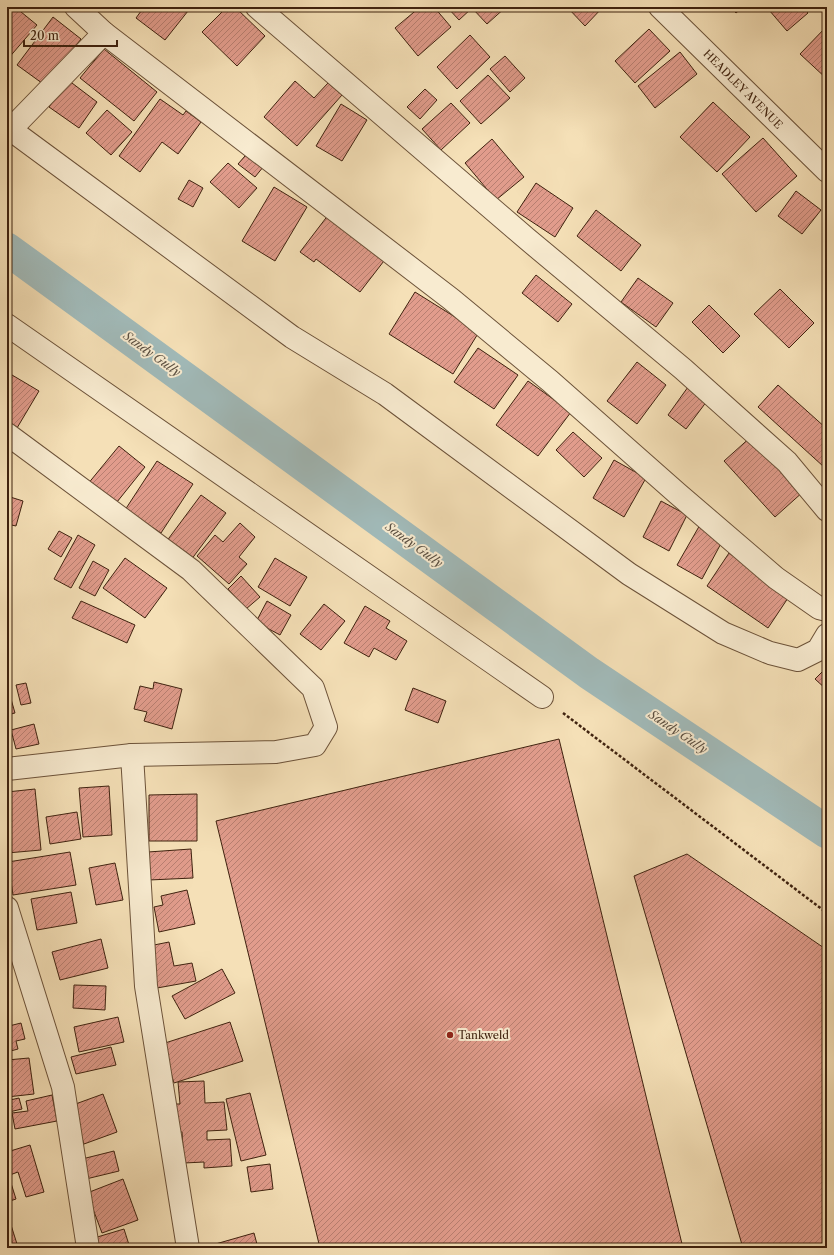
<svg xmlns="http://www.w3.org/2000/svg" width="834" height="1255" font-family="'Libre Caslon Text',serif">
<style>
.lines{fill:none;stroke-linecap:round;stroke-linejoin:round}
.canal{stroke:#a1bab9;stroke-width:33}
.building{fill:url(#building-hatch);stroke:#3f220f}
.minor-casing{stroke:#6c5239;stroke-width:24}
.path{stroke:#3f220f;stroke-width:2.5;stroke-dasharray:3 2;stroke-linecap:butt}
.minor{stroke:#f8ebd0;stroke-width:22}
.poi-dot{fill:#8f2418;stroke:#f8ebd0;stroke-width:1.5}
.labels{text-anchor:middle;stroke-width:4;stroke-linejoin:round;paint-order:stroke}
.street-label{font-size:11px;fill:#3f220f;stroke:#f8ebd0}
.poi-label{font-size:11px;fill:#3f220f;stroke:#f8ebd0;text-anchor:start}
.water-label{font-size:12px;font-style:italic;fill:#5c5042;stroke:#f8ebd0}
</style>
<defs>
<pattern id="building-hatch" width="6" height="6" patternUnits="userSpaceOnUse"><rect width="6" height="6" fill="#e19c8c"/><path d="M-1 1l2-2M0 6l6-6M5 7l2-2" fill="none" stroke="#b87f71"/></pattern>
</defs>
<rect width="100%" height="100%" fill="#f5e0b7"/>
<filter id="stains"><feTurbulence type="fractalNoise" baseFrequency=".005" numOctaves="4"/><feColorMatrix values="0 0 0 0 .2 0 0 0 0 .09 0 0 0 0 .02 0 0 0 .5 -.17"/></filter>
<radialGradient id="worn" r=".72"><stop offset=".6" stop-color="#630" stop-opacity="0"/><stop offset="1" stop-color="#630" stop-opacity=".3"/></radialGradient>
<g class="lines">
<polyline class="canal" points="7,249 589,673 827,832"/>
</g>
<g class="building">
<polygon points="7,7 15,7 37,25 7,60"/>
<polygon points="127,7 137,7 134,11"/>
<polygon points="144,7 183,7 188,11 165,40 136,18"/>
<polygon points="227,7 235,7 265,36 237,66 202,32"/>
<polygon points="420,7 434,7 451,27 418,56 395,28"/>
<polygon points="447,7 506,7 487,24 472,8 459,20"/>
<polygon points="567,7 603,7 585,26"/>
<polygon points="730,7 743,7 736,13"/>
<polygon points="773,7 803,7 808,13 787,31 769,10"/>
<polygon points="53,17 81,39 46,86 17,65"/>
<polygon points="827,26 827,79 800,54"/>
<polygon points="649,29 670,51 635,83 615,61"/>
<polygon points="470,35 490,57 457,89 437,67"/>
<polygon points="104,49 157,92 134,121 80,78"/>
<polygon points="680,52 697,74 655,108 638,86"/>
<polygon points="505,56 525,78 510,92 490,69"/>
<polygon points="488,75 510,98 481,124 460,101"/>
<polygon points="68,80 97,102 79,128 49,107"/>
<polygon points="295,81 314,98 328,83 342,95 297,146 264,117"/>
<polygon points="425,89 437,100 420,119 407,107"/>
<polygon points="160,99 183,115 186,111 201,122 178,154 162,142 140,172 119,156"/>
<polygon points="713,102 750,137 717,172 680,137"/>
<polygon points="451,103 470,123 441,150 422,129"/>
<polygon points="341,104 367,120 342,161 316,146"/>
<polygon points="107,110 132,132 111,155 86,133"/>
<polygon points="763,138 797,176 756,212 722,174"/>
<polygon points="492,139 524,177 496,200 465,163"/>
<polygon points="252,148 268,161 255,177 238,164"/>
<polygon points="228,163 257,188 239,208 210,182"/>
<polygon points="189,180 203,188 193,207 178,199"/>
<polygon points="536,183 573,208 555,237 517,212"/>
<polygon points="274,187 307,207 275,261 242,241"/>
<polygon points="796,191 821,210 802,234 778,216"/>
<polygon points="332,210 387,257 360,292 316,259 314,262 300,252"/>
<polygon points="596,210 641,245 621,271 577,236"/>
<polygon points="536,275 572,304 558,322 522,293"/>
<polygon points="638,278 673,303 656,327 621,302"/>
<polygon points="780,289 814,323 789,348 754,314"/>
<polygon points="415,292 479,332 453,374 389,334"/>
<polygon points="709,305 740,336 723,353 692,322"/>
<polygon points="478,348 518,375 494,409 454,382"/>
<polygon points="637,362 666,385 637,424 607,401"/>
<polygon points="7,372 39,391 17,428 7,423"/>
<polygon points="528,381 571,412 538,456 496,425"/>
<polygon points="778,385 827,429 827,464 824,467 758,407"/>
<polygon points="688,387 707,401 686,429 668,415"/>
<polygon points="573,432 602,458 584,477 556,450"/>
<polygon points="753,435 804,491 775,517 724,461"/>
<polygon points="119,446 145,467 113,507 87,485"/>
<polygon points="614,460 646,478 624,517 593,498"/>
<polygon points="157,461 193,484 161,533 125,510"/>
<polygon points="201,495 226,513 191,560 166,542"/>
<polygon points="7,496 23,501 16,526 7,524"/>
<polygon points="661,501 687,515 669,551 643,537"/>
<polygon points="240,523 255,537 239,557 247,564 229,584 197,556 215,535 223,542"/>
<polygon points="701,523 725,536 702,579 677,565"/>
<polygon points="59,531 72,538 61,557 48,549"/>
<polygon points="78,535 95,545 71,588 54,579"/>
<polygon points="729,553 790,595 768,628 707,586"/>
<polygon points="125,558 167,588 145,618 103,588"/>
<polygon points="275,558 307,577 290,606 258,587"/>
<polygon points="93,561 109,570 95,596 79,588"/>
<polygon points="241,576 260,597 246,609 228,589"/>
<polygon points="81,601 135,625 127,643 72,618"/>
<polygon points="267,601 291,615 280,635 256,622"/>
<polygon points="324,604 345,621 321,650 300,634"/>
<polygon points="365,606 390,621 386,628 407,641 396,660 374,648 369,657 344,643"/>
<polygon points="827,667 827,690 815,679"/>
<polygon points="154,682 182,689 172,729 144,721 147,712 134,709 140,686 153,689"/>
<polygon points="26,683 31,703 21,705 16,685"/>
<polygon points="7,685 15,713 7,715"/>
<polygon points="413,688 446,701 438,723 405,710"/>
<polygon points="34,724 39,744 16,749 11,730"/>
<polygon points="559,739 683,1248 320,1248 216,821"/>
<polygon points="109,786 112,835 83,837 79,788"/>
<polygon points="35,789 41,850 7,853 7,792"/>
<polygon points="197,794 197,841 149,841 149,795"/>
<polygon points="77,812 81,839 50,844 46,817"/>
<polygon points="191,849 193,878 149,880 148,852"/>
<polygon points="70,852 76,885 13,895 8,862"/>
<polygon points="687,854 827,950 827,1248 743,1248 634,876"/>
<polygon points="115,863 123,900 96,905 89,868"/>
<polygon points="187,890 195,924 159,932 154,907 163,905 161,896"/>
<polygon points="71,892 77,923 37,930 31,899"/>
<polygon points="101,939 108,968 60,980 52,952"/>
<polygon points="169,942 174,966 192,963 196,981 157,988 149,946"/>
<polygon points="222,969 235,993 185,1019 172,996"/>
<polygon points="74,985 106,986 105,1010 73,1008"/>
<polygon points="118,1017 124,1042 79,1052 74,1027"/>
<polygon points="7,1020 9,1026 21,1023 25,1039 16,1041 18,1049 7,1052"/>
<polygon points="230,1022 243,1061 174,1083 162,1044"/>
<polygon points="111,1047 116,1065 76,1074 71,1057"/>
<polygon points="29,1058 34,1094 7,1097 7,1060"/>
<polygon points="204,1081 205,1103 224,1102 227,1130 207,1131 207,1140 230,1139 232,1166 204,1168 204,1162 184,1163 182,1132 172,1132 170,1104 180,1104 178,1082"/>
<polygon points="250,1093 266,1155 241,1161 226,1099"/>
<polygon points="103,1094 117,1132 84,1144 70,1106"/>
<polygon points="52,1095 57,1121 15,1129 12,1113 28,1111 26,1101"/>
<polygon points="19,1098 22,1109 9,1112 8,1108 12,1107 10,1100"/>
<polygon points="30,1145 44,1192 26,1197 18,1172 7,1176 7,1152"/>
<polygon points="114,1151 119,1171 86,1179 82,1159"/>
<polygon points="270,1164 273,1189 251,1192 247,1167"/>
<polygon points="123,1179 138,1220 102,1233 87,1193"/>
<polygon points="10,1180 16,1199 7,1202 7,1182"/>
<polygon points="11,1225 17,1244 7,1247 7,1226"/>
<polygon points="124,1229 130,1248 97,1248 94,1238"/>
<polygon points="254,1233 258,1248 213,1248 212,1245"/>
</g>
<g class="lines">
<defs>
<g id="minor">
<polyline points="76,7 104,33 451,299 550,381 678,494 776,578 819,608 827,610"/>
<polyline points="257,7 526,238 683,369 787,462 827,510"/>
<polyline points="660,7 827,171"/>
<polyline points="7,127 292,337 385,394 629,574 723,633 770,653 798,660 818,650 827,635"/>
<polyline points="10,130 104,33"/>
<polyline points="7,325 542,697"/>
<polyline points="7,434 191,570 313,688 326,727 315,745 276,752 132,755 7,769"/>
<polyline points="132,755 146,986 188,1248"/>
<polyline points="7,908 63,1087 88,1248"/>
</g>
</defs>
<use href="#minor" class="minor-casing"/>
<polyline class="path" points="563,713 827,913"/>
<use href="#minor" class="minor"/>
</g>
<circle class="poi-dot" cx="450" cy="1035" r="4"/>
<g class="labels">
<g class="street-label">
<text transform="translate(743 89) rotate(45)" y="4">HEADLEY AVENUE</text>
</g>
<g class="poi-label">
<text x="458" y="1039">Tankweld</text>
</g>
<g class="water-label">
<text transform="translate(152 354) rotate(36)" y="4">Sandy Gully</text>
<text transform="translate(414 545) rotate(36)" y="4">Sandy Gully</text>
<text transform="translate(678 732) rotate(34)" y="4">Sandy Gully</text>
</g>
</g>
<rect width="834" height="1255" fill="none" stroke="#f5e0b7" stroke-width="24"/>
<rect x="8" y="8" width="818" height="1239" fill="none" stroke="#3f220f" stroke-width="2"/>
<rect x="12" y="12" width="810" height="1231" fill="none" stroke="#3f220f"/>
<path d="M24 40v6h93v-6" fill="none" stroke="#3f220f" stroke-width="2"/>
<text x="30" y="40" font-size="12" fill="#3f220f" stroke="#f8ebd0" stroke-width="3" paint-order="stroke">20 m</text>
<rect width="100%" height="100%" filter="url(#stains)"/>
<rect width="100%" height="100%" fill="url(#worn)"/>
</svg>
